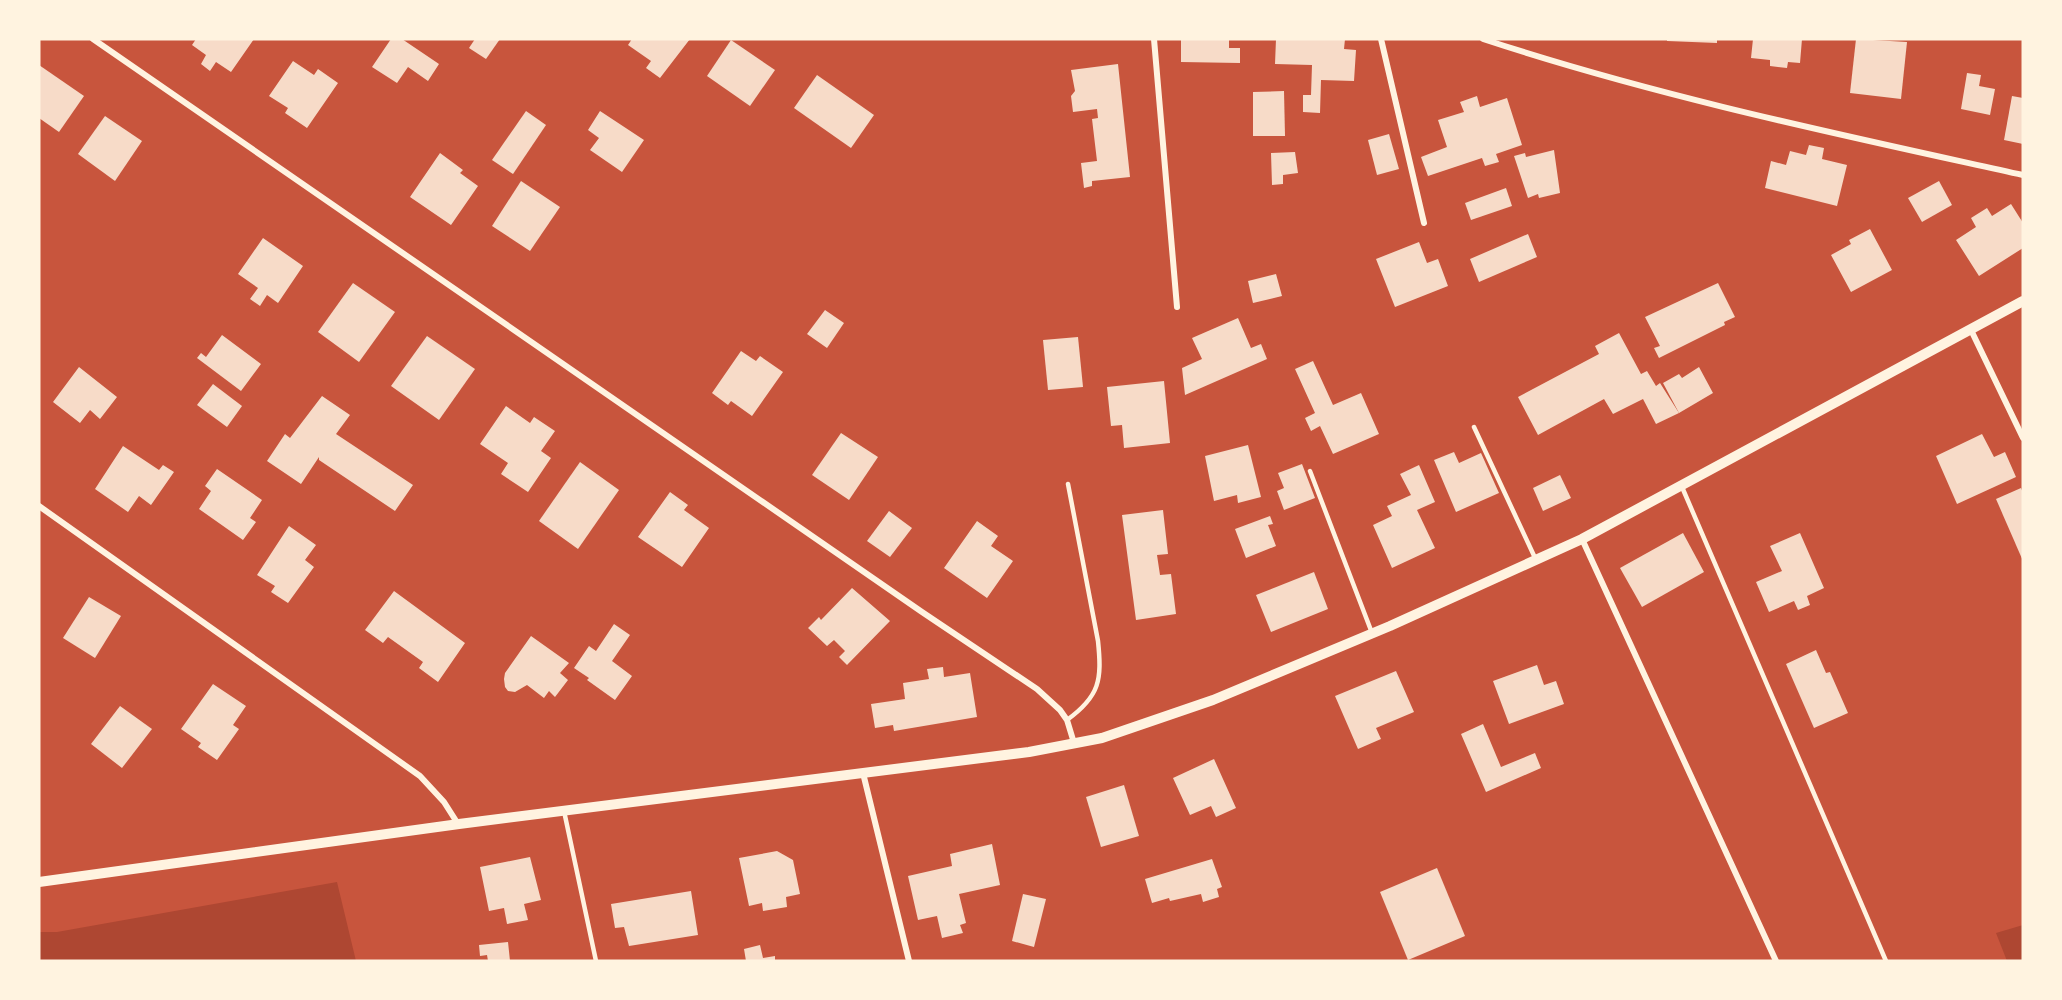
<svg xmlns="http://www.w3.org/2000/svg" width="2062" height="1000" font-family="Ubuntu,sans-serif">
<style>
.green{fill:#ae4732}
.building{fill:#f7dbc8}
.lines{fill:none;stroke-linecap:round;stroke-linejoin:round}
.service{stroke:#fff3e0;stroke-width:4.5}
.minor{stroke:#fff3e0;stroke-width:6}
.tertiary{stroke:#fff3e0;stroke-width:10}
</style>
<rect width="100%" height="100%" fill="#c8553d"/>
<g class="green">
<polygon points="337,882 356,961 39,961 39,932 57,932"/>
<polygon points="2023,925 2023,961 2007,961 1996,933"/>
</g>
<g class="building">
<polygon points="196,39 254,39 231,72 216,62 210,71 201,64 206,55 192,45"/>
<polygon points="391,39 402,39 439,64 428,81 408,67 397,83 372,67"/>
<polygon points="475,39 500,39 486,59 469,48"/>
<polygon points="632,39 690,39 660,78 646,68 651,61 628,45"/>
<polygon points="1181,39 1229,39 1229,48 1240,48 1240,63 1181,62"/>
<polygon points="1276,39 1345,39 1344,49 1356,50 1354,81 1321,80 1320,113 1303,112 1303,95 1311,95 1312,65 1275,64"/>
<polygon points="1667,39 1717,39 1717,43 1667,41"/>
<polygon points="1753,39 1802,39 1800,63 1788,62 1787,68 1770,66 1770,60 1751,58"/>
<polygon points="1856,39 1907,42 1901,99 1850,93"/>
<polygon points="731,40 775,70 750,106 707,76"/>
<polygon points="293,61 314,75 318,69 338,83 307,128 285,113 288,108 269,96"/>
<polygon points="1118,64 1130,177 1092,181 1092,186 1084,188 1081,163 1097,161 1092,119 1098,118 1097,109 1073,112 1071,96 1075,91 1071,70"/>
<polygon points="39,65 84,96 59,132 39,118"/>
<polygon points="1967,73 1981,75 1979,86 1995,89 1990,115 1961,109"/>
<polygon points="817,75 874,115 851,148 794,108"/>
<polygon points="1284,91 1285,136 1253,136 1253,92"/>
<polygon points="1477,96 1480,107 1507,98 1522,145 1496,154 1499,162 1485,166 1482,158 1428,176 1421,157 1447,147 1438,120 1464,112 1460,102"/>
<polygon points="2012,96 2023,98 2023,144 2004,140"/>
<polygon points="526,111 546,125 513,174 492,160"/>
<polygon points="600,111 644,140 622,172 590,150 599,138 588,130"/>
<polygon points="105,116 142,141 115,181 78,154"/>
<polygon points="1389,134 1399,169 1377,175 1368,140"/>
<polygon points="1809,145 1824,148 1822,159 1847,165 1837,206 1765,188 1771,161 1786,165 1790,151 1806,155"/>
<polygon points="1554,150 1560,193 1539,198 1538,194 1528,198 1514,156 1525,153 1526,157"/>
<polygon points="1295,152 1298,173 1283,175 1283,184 1272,185 1271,153"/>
<polygon points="440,153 463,170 460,173 478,186 451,225 410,197"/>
<polygon points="521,181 560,207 530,251 492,226"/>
<polygon points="1939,181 1952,205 1922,222 1908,198"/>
<polygon points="1506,188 1512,206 1471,220 1465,203"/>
<polygon points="2011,204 2023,223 2023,248 1979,276 1956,240 1976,227 1971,218 1987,208 1992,216"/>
<polygon points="1870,229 1892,270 1851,292 1831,255 1851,244 1849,240"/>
<polygon points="1528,234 1537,257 1479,282 1470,259"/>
<polygon points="263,238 303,266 278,303 267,295 260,306 250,299 258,288 238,274"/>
<polygon points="1419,242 1427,263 1438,259 1448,286 1395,307 1376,259"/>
<polygon points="1276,274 1282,296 1253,303 1248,281"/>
<polygon points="353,283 395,312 359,362 318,332"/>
<polygon points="1718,283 1735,317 1724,322 1725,325 1659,358 1654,348 1660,346 1645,317"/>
<polygon points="825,310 844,323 827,348 807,334"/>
<polygon points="1238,318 1251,348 1261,344 1267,359 1185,395 1182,368 1202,359 1192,338"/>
<polygon points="1619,333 1641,374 1647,371 1656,386 1660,383 1679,413 1656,424 1643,399 1613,414 1604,399 1538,435 1518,397 1599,354 1595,346"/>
<polygon points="222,335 261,364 241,391 197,358 201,353 206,357"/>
<polygon points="427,336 475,369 439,420 391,386"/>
<polygon points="1078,337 1083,387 1048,390 1043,340"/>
<polygon points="741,351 756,361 760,356 783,372 752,416 731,401 728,405 712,393"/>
<polygon points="1313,361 1333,405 1361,393 1379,434 1333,454 1320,426 1311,431 1305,418 1315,413 1295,369"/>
<polygon points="79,367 117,397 100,419 90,410 80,423 53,402"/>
<polygon points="1699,367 1713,393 1679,413 1663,383 1679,374 1682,378"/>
<polygon points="1164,381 1170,443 1124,448 1122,425 1111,426 1107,387"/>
<polygon points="213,384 242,406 227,427 197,405"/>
<polygon points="322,396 350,415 336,434 413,485 395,511 319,460 319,457 301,484 267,461 285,434 290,438"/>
<polygon points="506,406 530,423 534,417 555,431 541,451 551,458 528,492 501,474 508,463 480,444"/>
<polygon points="841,433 878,457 849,500 812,475"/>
<polygon points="1982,434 1994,457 2005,452 2016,477 1957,504 1936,456"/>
<polygon points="1248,445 1261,497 1238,503 1237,495 1214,501 1205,456"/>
<polygon points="123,446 159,470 163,465 174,472 151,505 139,496 128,512 95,489"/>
<polygon points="1454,452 1459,463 1481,453 1499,493 1456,512 1434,460"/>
<polygon points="580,462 619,490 578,549 539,521"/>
<polygon points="1302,464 1315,498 1284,510 1277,491 1284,488 1278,473"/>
<polygon points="1419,465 1435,502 1417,510 1435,548 1392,568 1373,525 1392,516 1387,506 1411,495 1400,474"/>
<polygon points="217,469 262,500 250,518 256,522 243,540 199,509 211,491 205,486"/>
<polygon points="1560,475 1571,498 1543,511 1533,488"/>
<polygon points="2021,488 2023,493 2023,561 1996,499"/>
<polygon points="670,492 688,505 684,510 709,528 682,567 638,537"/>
<polygon points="1163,510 1168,554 1157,555 1160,575 1171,574 1176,614 1136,620 1122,515"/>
<polygon points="889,511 912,528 890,557 867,541"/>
<polygon points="1270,516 1273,524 1268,525 1276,546 1246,558 1235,529"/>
<polygon points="977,521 998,536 991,546 1013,561 987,598 944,568"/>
<polygon points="289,526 316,545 305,560 314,567 288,603 271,592 275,586 257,575"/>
<polygon points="1683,533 1704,572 1642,607 1620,568"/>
<polygon points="1800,533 1824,588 1807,596 1810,605 1798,610 1794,601 1769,612 1756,582 1782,571 1770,546"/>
<polygon points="1314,572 1328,609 1271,632 1256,595"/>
<polygon points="852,588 890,621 847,665 839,657 845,651 834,640 827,646 808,628 819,617 821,620"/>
<polygon points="394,591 465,643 438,682 419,668 423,662 388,637 383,643 365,630"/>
<polygon points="89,597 121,616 95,658 63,638"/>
<polygon points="614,624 630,635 612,661 632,676 615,700 587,680 589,678 574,668 589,646 596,651"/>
<polygon points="531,636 569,663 560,673 568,680 555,697 549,691 544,698 527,685 515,692 508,691 505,687 504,679 505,673"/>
<polygon points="1816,650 1826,673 1830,672 1848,713 1814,728 1786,664"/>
<polygon points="1537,665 1544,685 1556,681 1564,704 1509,724 1493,681"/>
<polygon points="943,667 944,677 970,673 977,717 894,731 893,725 875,728 871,704 905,699 903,683 929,679 927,669"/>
<polygon points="1396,671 1414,712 1376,728 1381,739 1358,749 1335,696"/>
<polygon points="213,684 246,706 233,725 239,729 217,760 198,747 201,743 181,729"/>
<polygon points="120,706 152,729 122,768 91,744"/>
<polygon points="1483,724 1501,767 1535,753 1541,768 1486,792 1461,734"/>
<polygon points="1214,759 1236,808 1216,817 1211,806 1190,815 1173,778"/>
<polygon points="1124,785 1139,836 1101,847 1086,797"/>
<polygon points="992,844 1000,885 959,894 966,923 960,925 963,933 942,938 937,916 918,920 908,876 952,866 950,854"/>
<polygon points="777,851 793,860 800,894 786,897 787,907 763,911 762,903 749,906 739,858"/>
<polygon points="530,857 541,900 524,904 528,920 507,924 504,908 489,911 480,867"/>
<polygon points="1212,859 1222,887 1217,889 1219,897 1203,902 1201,894 1170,901 1169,898 1152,903 1145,879"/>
<polygon points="1437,868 1465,936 1408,960 1380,892"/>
<polygon points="691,891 698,935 629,946 624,927 615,928 611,904"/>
<polygon points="1023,894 1046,899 1034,947 1012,941"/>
<polygon points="508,942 510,961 488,961 487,955 480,956 479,945"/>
<polygon points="760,945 763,958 775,956 775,961 746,961 744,949"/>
</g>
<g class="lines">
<g class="service">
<polyline points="1474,427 1536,560"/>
<polyline points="1310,471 1372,633"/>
<polyline points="1682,487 1886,961"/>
<path d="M1067,720C1100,696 1102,680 1098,641L1068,484"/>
<polyline points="564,811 596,961"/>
</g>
<g class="minor">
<polyline points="93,39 922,612 1037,689 1060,710 1067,720 1074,743"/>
<polyline points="1154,39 1177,307"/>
<polyline points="1381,39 1424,223"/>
<path d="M1483,39C1659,97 1842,135 2023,175"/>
<polyline points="1971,330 2023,438"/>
<polyline points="39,506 420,776 444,802 458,824"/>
<polyline points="1582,539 1776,961"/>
<polyline points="863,773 909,961"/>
</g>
<polyline class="tertiary" points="39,882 459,824 1029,752 1102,738 1213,700 1390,626 1582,539 2023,301"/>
</g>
<rect width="2062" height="1000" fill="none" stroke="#fff3e0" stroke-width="81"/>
</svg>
